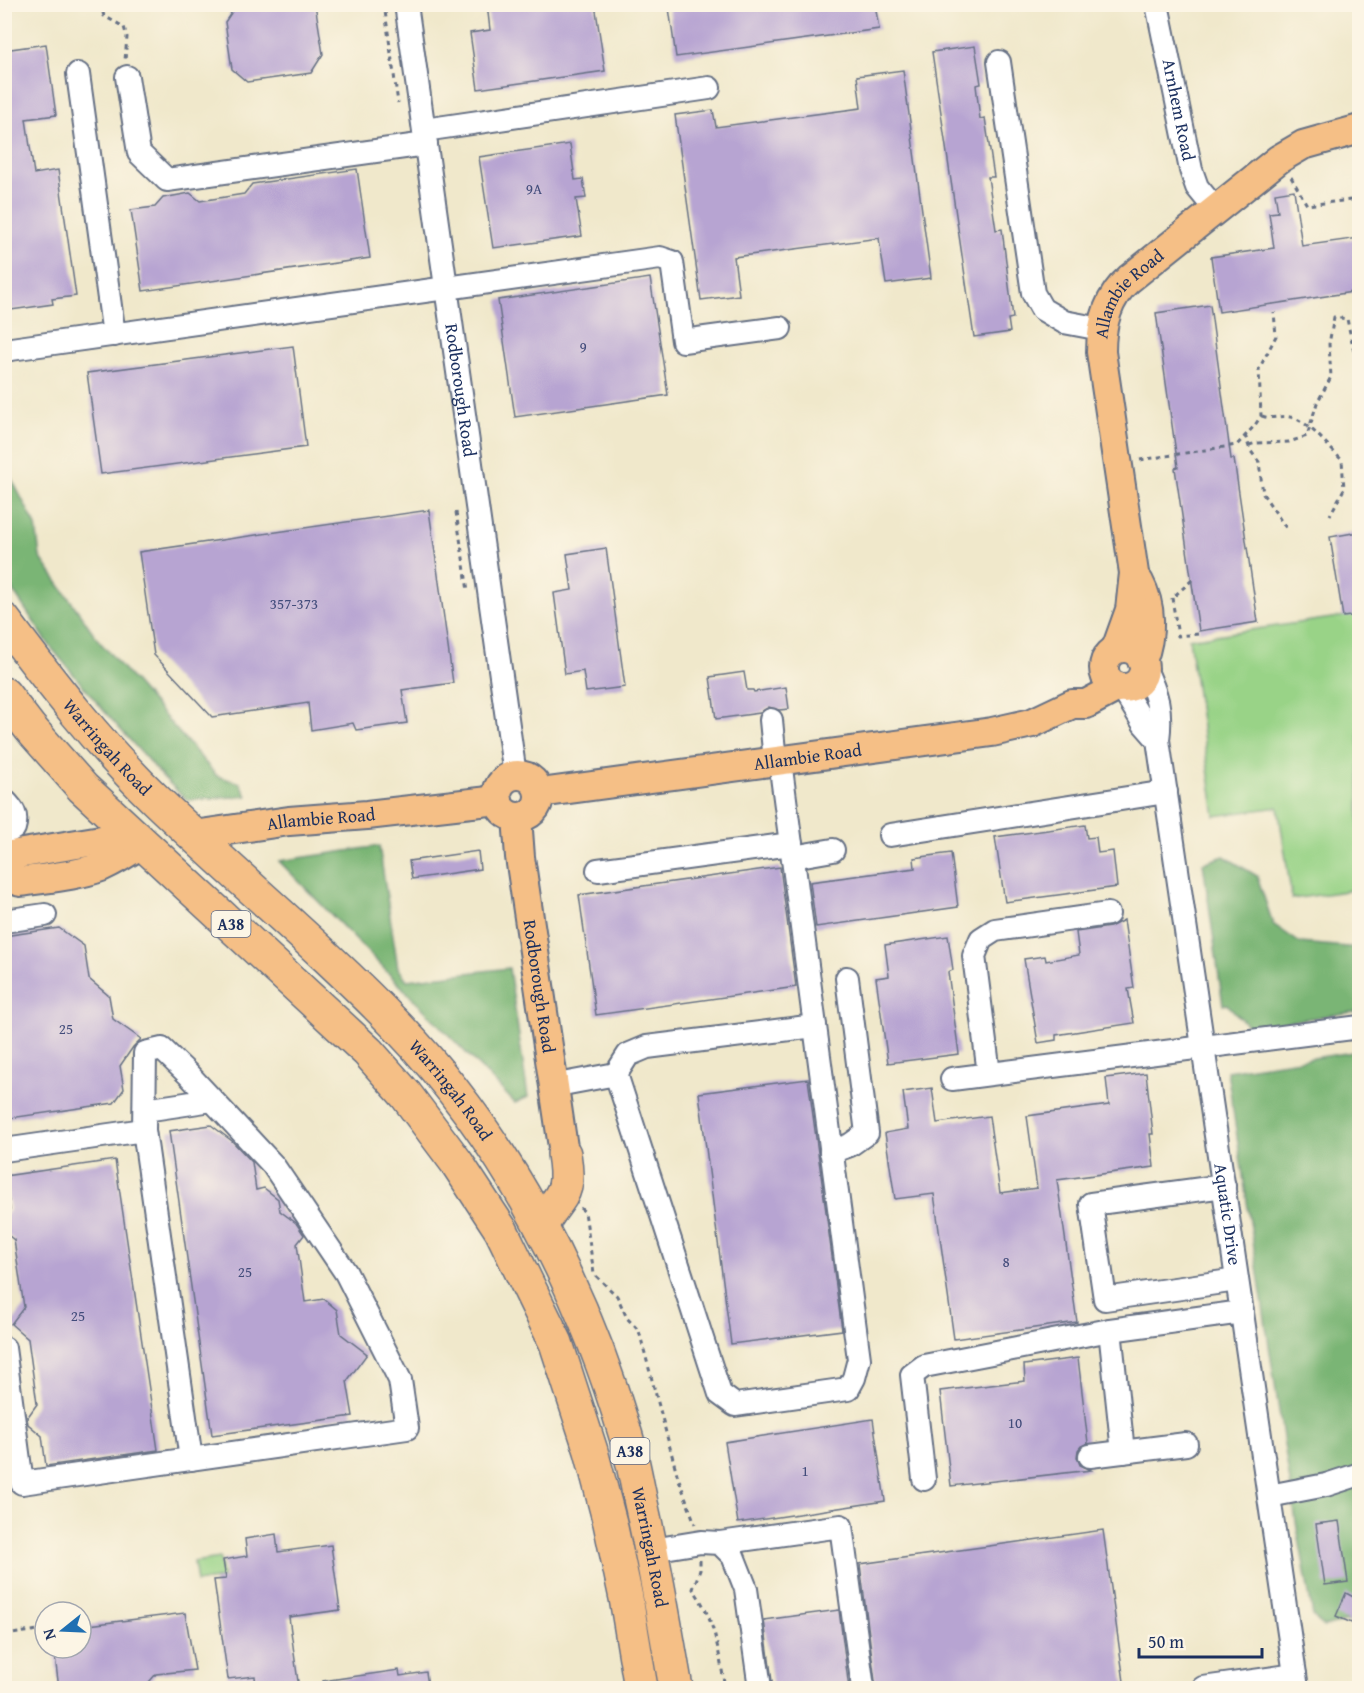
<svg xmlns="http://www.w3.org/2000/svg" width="1364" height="1693" font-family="'Gentium Book Plus',serif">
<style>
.green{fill:#99d387;stroke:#5a8172;stroke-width:1.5}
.forest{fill:#7ab574;stroke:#4a7269;stroke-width:1.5}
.building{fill:#b7a4d2}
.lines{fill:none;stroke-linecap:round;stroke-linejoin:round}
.minor-casing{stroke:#667084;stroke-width:26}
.major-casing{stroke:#667084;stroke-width:32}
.highway-casing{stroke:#667084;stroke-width:36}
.path{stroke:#667084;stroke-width:3;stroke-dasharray:4.5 4.5;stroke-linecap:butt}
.minor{stroke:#fff;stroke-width:22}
.major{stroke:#f5bf86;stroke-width:28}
.highway{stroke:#f5bf86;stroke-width:33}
.labels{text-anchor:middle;stroke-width:6;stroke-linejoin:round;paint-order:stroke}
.number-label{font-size:15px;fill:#424c7b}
.shield{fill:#fcf5e5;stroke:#5e6a86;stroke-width:1.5}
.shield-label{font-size:16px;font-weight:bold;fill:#1b2f5e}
.street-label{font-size:18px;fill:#1b2f5e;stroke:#fcf5e5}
</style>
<rect width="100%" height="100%" fill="#fcf5e5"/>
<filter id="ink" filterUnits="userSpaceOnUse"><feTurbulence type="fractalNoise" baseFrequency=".0167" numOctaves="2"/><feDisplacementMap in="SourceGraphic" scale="12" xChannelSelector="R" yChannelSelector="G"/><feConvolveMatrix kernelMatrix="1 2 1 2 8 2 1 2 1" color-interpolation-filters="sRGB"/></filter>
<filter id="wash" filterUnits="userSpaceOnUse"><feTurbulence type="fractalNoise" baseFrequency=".008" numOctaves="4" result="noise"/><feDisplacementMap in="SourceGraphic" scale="24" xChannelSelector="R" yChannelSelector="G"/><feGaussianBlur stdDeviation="1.35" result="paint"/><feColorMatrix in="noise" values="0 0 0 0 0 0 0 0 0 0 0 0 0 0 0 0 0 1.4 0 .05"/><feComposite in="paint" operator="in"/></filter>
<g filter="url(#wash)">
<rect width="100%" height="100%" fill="#f0e8cb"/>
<g class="green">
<polygon points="1359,614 1359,889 1292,899 1278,807 1215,816 1189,639"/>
<polygon points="220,1558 222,1578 197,1582 194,1562"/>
</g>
<g class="forest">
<polygon points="5,466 36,526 40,557 99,641 217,776 240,783 247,796 187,800 163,777 104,711 50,646 5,579"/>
<polygon points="379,846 398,968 407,980 509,968 528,1097 515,1103 279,861"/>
<polygon points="1224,856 1257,876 1273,924 1300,943 1359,948 1359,1011 1252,1027 1247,1025 1227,1004 1223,1005 1203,863"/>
<polygon points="1359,1051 1359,1626 1348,1621 1323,1627 1313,1616 1296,1522 1227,1071"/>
</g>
<g id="blocks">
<g class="building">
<polygon points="237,4 315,4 323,54 311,73 247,82 232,69 225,22"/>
<polygon points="487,4 595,4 605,71 478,89 470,33 490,30"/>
<polygon points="697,4 875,4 879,29 676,57 669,8"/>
<polygon points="46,44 56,115 26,119 34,174 58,170 76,296 52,299 53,304 4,311 4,50"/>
<polygon points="975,46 981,84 976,85 980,119 985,118 994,177 988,177 996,230 1002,229 1013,318 1008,319 1010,332 974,337 932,52"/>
<polygon points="903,70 931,278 886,284 879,238 734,257 739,295 701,300 675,115 713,110 716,127 861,108 857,76"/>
<polygon points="570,144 575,180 583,179 586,198 576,199 582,236 493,248 479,157"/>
<polygon points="357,169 370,258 143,291 131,210 155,207 163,198 190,193 200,201 244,194 252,184"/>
<polygon points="1294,190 1302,246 1359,238 1359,291 1219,312 1211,257 1274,248 1269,213 1278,212 1275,193"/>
<polygon points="650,278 668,395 515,417 498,300"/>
<polygon points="1210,305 1231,459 1234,459 1258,622 1199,631 1175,468 1178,467 1156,313"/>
<polygon points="293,346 306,447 101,474 87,373"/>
<polygon points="429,510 453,683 402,690 407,723 356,730 353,723 311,730 308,703 212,717 154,655 139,552"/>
<polygon points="1359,532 1359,615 1343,617 1330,537"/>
<polygon points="606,548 625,687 586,692 583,671 565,674 554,593 572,590 567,554"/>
<polygon points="744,672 747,690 753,690 754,692 786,687 789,709 779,710 769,707 760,713 716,719 710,677"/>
<polygon points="1085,825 1087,838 1096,837 1098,853 1113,851 1117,887 1005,902 995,837"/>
<polygon points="478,851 480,869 412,879 409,861"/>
<polygon points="951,853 958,907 816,927 810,882 915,868 914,858"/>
<polygon points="780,867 796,987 596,1015 579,895"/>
<polygon points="1124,920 1134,988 1128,989 1134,1023 1056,1035 1056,1040 1038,1043 1024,959 1045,956 1046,961 1079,955 1076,932 1110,927"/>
<polygon points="59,928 84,946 89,979 109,996 113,1019 141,1039 133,1047 120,1066 124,1089 114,1103 4,1119 4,936"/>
<polygon points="948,936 953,970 948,972 959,1054 888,1063 876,978 889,976 885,945"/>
<polygon points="1146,1073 1153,1134 1150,1134 1154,1167 1057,1180 1077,1322 954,1339 934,1194 895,1199 885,1133 908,1129 903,1092 932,1088 937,1123 989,1116 1000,1193 1037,1188 1027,1116 1109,1105 1106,1078"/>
<polygon points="808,1079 842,1330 731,1344 699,1093"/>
<polygon points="211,1125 232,1141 252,1162 256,1190 264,1188 278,1199 280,1211 296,1223 304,1235 297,1244 305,1302 324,1299 337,1310 341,1334 367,1354 347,1381 353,1416 212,1435 169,1131"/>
<polygon points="115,1160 158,1450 46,1466 42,1436 28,1424 27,1418 37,1404 28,1339 11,1324 24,1307 14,1240 4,1232 4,1218 10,1210 5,1176"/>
<polygon points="1078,1358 1088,1443 1081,1446 1078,1450 1077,1457 1080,1465 1091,1470 951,1486 940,1391 1025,1381 1024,1365"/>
<polygon points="873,1419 885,1501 738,1523 725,1442"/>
<polygon points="1339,1521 1348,1582 1325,1585 1316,1524"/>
<polygon points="1103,1530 1125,1689 876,1689 860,1564"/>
<polygon points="276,1534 278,1552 331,1545 340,1610 289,1617 299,1689 256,1689 255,1676 228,1679 214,1580 226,1579 223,1560 247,1556 245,1539"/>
<polygon points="1346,1593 1359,1600 1359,1618 1356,1625 1336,1616"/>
<polygon points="839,1610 849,1689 773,1689 764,1620"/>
<polygon points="185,1613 195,1670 156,1674 143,1689 59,1689 54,1648 81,1648 81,1626"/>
<polygon points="399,1670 400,1676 426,1672 428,1686 424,1687 424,1689 324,1689 323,1681"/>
</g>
</g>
</g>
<g filter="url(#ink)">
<use href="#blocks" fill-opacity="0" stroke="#667084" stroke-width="1.5"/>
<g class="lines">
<defs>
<g id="minor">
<path id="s1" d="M406,4L515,775"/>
<path id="s2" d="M1157,4L1191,170L1197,187L1215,209"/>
<polyline points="999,62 1033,293 1042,309 1064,322 1101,329"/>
<polyline points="78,74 114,335"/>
<polyline points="127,77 139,153 167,180 426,144"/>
<polyline points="424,130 709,88"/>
<polyline points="4,350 660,258 672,262 683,341 780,328"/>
<path id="s3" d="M1144,667C1157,694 1162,709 1158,740L1297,1688"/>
<polyline points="1122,688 1144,724 1158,740"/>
<polyline points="771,720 775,761"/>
<path d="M4,800C13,809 18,815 14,828L4,834"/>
<polyline points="890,835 1166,792"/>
<polyline points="793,857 833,850"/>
<polyline points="598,870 791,844"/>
<polyline points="4,921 45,915"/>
<polyline points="616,1074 628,1055 647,1047 815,1026"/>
<polyline points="989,1074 974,956 981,939 995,930 1108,914"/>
<polyline points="952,1079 1360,1027"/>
<polyline points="552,1086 616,1074 720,1394 735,1405 848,1389 854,1378 859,1359 780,761"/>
<polyline points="145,1110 212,1100"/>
<polyline points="4,1150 144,1130 191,1459"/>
<polyline points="831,1152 850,1145 867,1133 847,978"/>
<polyline points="1224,1186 1091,1204 1105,1299 1237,1280"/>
<polyline points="1110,1330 1123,1452"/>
<polyline points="4,1348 22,1483 407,1428 400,1380 346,1273 273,1165 188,1074 162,1049 145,1053 144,1130"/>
<polyline points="1090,1456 1186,1444"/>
<polyline points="924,1479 912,1375 924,1366 1110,1330 1242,1312"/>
<polyline points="1269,1496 1326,1485 1360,1474"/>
<polyline points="720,1543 841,1526 863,1688"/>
<polyline points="652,1550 701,1542 720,1543 733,1556 746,1589 760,1688"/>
<polyline points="1203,1688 1295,1675"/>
</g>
<g id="major">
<path d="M1139,582C1152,606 1152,635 1142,661"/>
<circle cx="1124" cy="668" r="20"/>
<path id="s4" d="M1116,649L1130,610L1134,573L1101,352C1101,324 1107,298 1129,279L1279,159L1303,145L1360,129"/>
<circle cx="518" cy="796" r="21"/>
<path id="s5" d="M540,793L992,732L1032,723L1072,704H1086L1118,687"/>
<path id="s6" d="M517,817L520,857L564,1154"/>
<path id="s7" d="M194,835L289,821L367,815L498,800"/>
<polyline points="4,862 11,855 101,840 142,843"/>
<path d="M4,871L20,882C46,878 76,876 101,867C116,860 129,852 142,843"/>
</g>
<g id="highway">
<path id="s8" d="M4,620C51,683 99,745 155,799C235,876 321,947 398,1027C506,1139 581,1285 625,1433C632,1455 636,1480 641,1503C655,1564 665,1626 676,1688"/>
<polyline points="4,694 30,728 83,788 368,1052 406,1095 457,1163 501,1230 556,1343 591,1451 610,1523 626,1598 641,1688"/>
<path d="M541,1226C560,1192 571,1198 564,1154"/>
</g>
</defs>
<use href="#minor" class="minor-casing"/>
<use href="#major" class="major-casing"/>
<use href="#highway" class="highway-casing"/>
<g class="path">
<polyline points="100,4 104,16 124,27 127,37 125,60"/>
<polyline points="384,4 398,103"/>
<polyline points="1291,177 1307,205 1360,199"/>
<path d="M1262,416C1272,420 1280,415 1290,417C1308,420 1328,447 1342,460L1344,489L1330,515"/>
<polyline points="1245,435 1250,450 1259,462 1263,494 1286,528"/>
<polyline points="1249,445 1257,443 1289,442 1307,436 1317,403 1331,377 1329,344 1334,317 1347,319 1355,356 1360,363"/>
<polyline points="1140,460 1237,445 1255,425 1261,416 1259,369 1276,336 1274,312"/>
<polyline points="456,512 468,591"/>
<polyline points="1192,580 1172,598 1178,636 1198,634"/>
<polyline points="580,1208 585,1212 594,1274 617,1296 627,1318 639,1331 677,1474 695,1524"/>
<path d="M700,1560V1570L693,1589C715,1619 719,1653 725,1688"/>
<polyline points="81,1624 84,1623"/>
<polyline points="5,1635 45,1629"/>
</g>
<use href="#minor" class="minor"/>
<use href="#major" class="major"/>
<use href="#highway" class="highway"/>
</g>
</g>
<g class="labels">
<g class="number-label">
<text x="534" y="194">9A</text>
<text x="583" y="352">9</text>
<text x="294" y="609">357-373</text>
<text x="66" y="1034">25</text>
<text x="1006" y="1267">8</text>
<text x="245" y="1277">25</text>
<text x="78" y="1321">25</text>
<text x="1015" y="1428">10</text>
<text x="805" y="1476">1</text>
</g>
<g class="shield">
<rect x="211.5" y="911" width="39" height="26" rx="4.5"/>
<rect x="610.5" y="1438" width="39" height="26" rx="4.5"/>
</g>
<g class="shield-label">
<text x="231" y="930">A38</text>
<text x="630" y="1457">A38</text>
</g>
<g class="street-label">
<text dy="6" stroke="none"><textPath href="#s2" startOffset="108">Arnhem Road</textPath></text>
<text dy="6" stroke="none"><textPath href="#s4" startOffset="370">Allambie Road</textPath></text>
<text dy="6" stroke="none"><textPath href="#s1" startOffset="390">Rodborough Road</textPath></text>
<text dy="6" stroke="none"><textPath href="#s8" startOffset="164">Warringah Road</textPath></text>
<text dy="6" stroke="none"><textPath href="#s5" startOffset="270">Allambie Road</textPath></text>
<text dy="6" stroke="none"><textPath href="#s7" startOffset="128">Allambie Road</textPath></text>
<text dy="6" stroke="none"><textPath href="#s6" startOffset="171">Rodborough Road</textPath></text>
<text dy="6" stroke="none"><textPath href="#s8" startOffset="650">Warringah Road</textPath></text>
<text dy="6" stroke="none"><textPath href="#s3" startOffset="555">Aquatic Drive</textPath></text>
<text dy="6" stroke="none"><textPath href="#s8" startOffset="1154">Warringah Road</textPath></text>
</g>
</g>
<rect width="1364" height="1693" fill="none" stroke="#fcf5e5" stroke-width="24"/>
<g transform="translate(63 1630) rotate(252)"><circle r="28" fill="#fcf5e5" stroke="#a2a6af" stroke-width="1.5"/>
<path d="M0-4.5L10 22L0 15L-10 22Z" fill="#1f6fb2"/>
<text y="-9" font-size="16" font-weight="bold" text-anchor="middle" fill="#1b2f5e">N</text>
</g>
<path d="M1139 1648v9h123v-9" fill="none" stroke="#1b2f5e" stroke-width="3"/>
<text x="1148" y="1648" font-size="18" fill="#1b2f5e" stroke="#fcf5e5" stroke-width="4.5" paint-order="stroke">50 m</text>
</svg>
